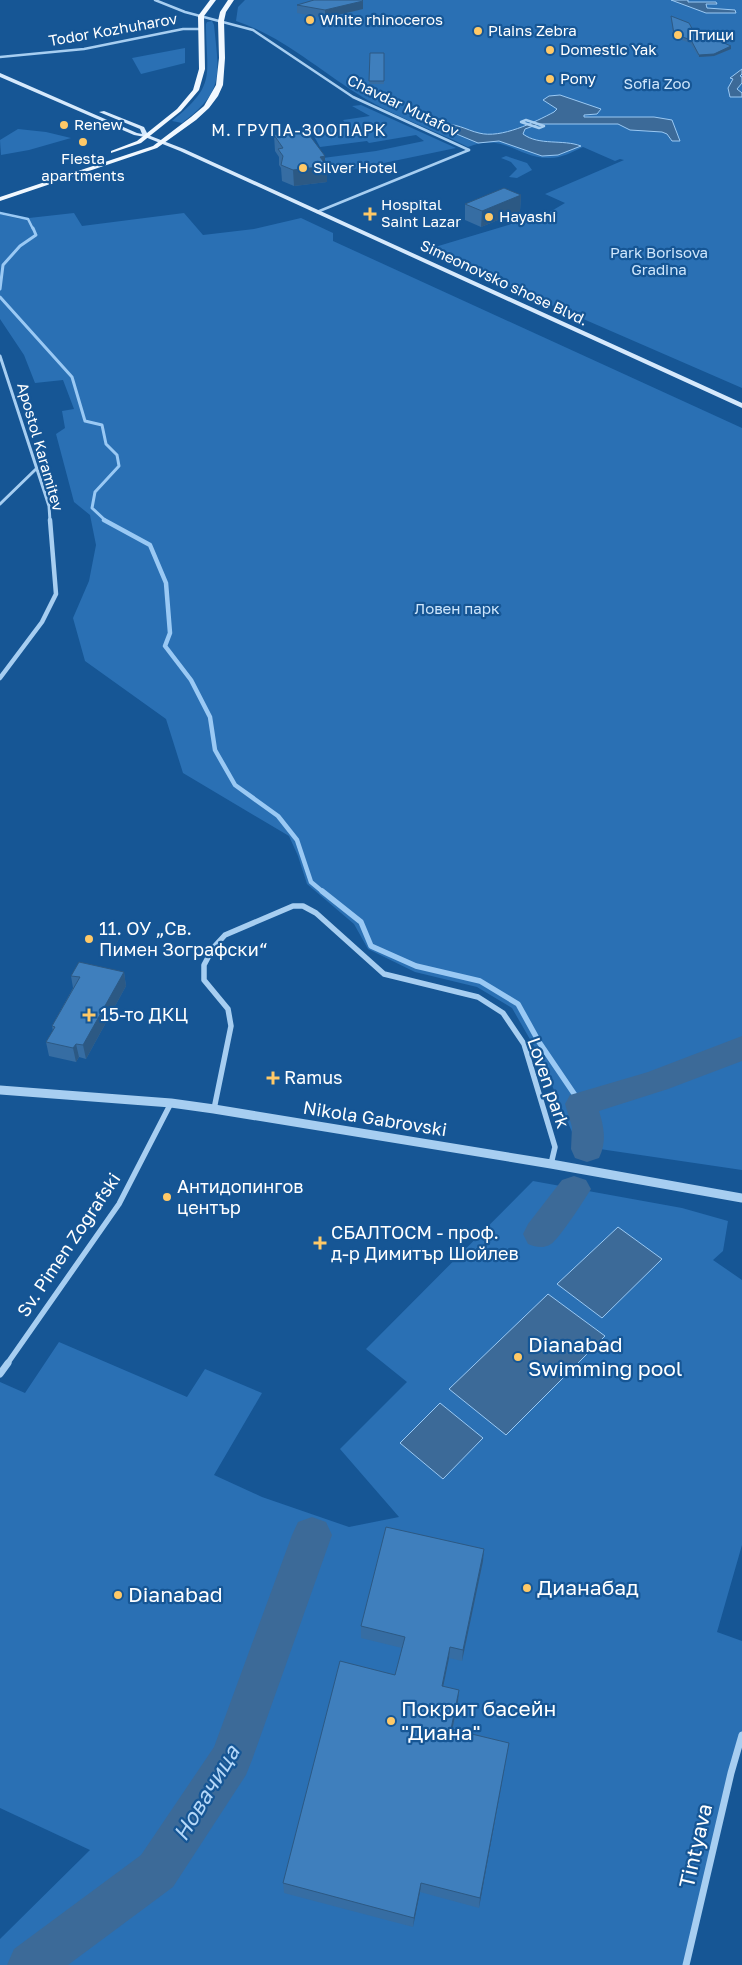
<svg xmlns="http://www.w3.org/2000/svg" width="742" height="1965" font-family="'Golos Text',sans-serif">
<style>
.green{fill:#2a70b4}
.water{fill:#3c6a98;stroke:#9ac9f4}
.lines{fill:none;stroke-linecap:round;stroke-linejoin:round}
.stream-far3{stroke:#9ac9f4;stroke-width:2.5}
.stream-far2{stroke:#9ac9f4;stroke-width:3}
.stream-far1{stroke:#9ac9f4;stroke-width:4.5}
.stream{stroke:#9ac9f4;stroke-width:5.5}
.river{fill:#3c6a98;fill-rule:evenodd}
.pedestrian{stroke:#a7cef1;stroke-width:2.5}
.minor-far4{stroke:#a7cef1;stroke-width:2.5}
.minor-far3{stroke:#a7cef1;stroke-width:3}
.minor-far2{stroke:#a7cef1;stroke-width:4.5}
.minor-far1{stroke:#a7cef1;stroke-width:5.5}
.minor{stroke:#a7cef1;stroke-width:7}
.tertiary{stroke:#a7cef1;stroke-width:9}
.secondary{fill:#d6e9fc;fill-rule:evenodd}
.primary{fill:#f1f8ff;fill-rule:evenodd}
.wall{fill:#366da3}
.shaded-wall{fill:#2c5984}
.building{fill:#3f7fbd;stroke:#2c5984}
.poi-dot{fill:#ffc967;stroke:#165695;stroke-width:2}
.labels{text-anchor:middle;stroke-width:4.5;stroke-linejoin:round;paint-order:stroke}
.far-poi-label{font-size:15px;fill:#fff;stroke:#165695;text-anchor:start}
.far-street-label{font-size:15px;fill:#fff;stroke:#165695}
.far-park-label{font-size:15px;fill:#cee6fc;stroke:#165695}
.far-neighbourhood-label{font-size:16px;letter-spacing:1px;fill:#fff;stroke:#165695}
.poi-label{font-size:18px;fill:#fff;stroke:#165695;text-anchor:start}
.street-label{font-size:18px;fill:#fff;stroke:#165695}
.near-poi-label{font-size:21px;fill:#fff;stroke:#165695;text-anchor:start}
.near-street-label{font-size:21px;fill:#fff;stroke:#165695}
.near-water-label{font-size:22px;font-style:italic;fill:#b4d7f8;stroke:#165695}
</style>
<rect width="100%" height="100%" fill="#165695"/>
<g class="green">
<path d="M245,0H742V388L425,250L548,213L565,203L545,194L624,160L620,159L615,161L583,147C572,152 562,158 550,158C518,159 504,132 468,147C436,131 394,116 364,98C321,72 284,37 236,21L238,7Z"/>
<path d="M212,21L214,25C219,75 225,91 182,123L172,121C218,84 206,76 206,24L207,22Z"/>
<polygon points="185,48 185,63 141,74 132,58"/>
<polygon points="361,105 456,148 336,173 323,158 376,151 424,141 416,135 369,143 367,141 320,147 310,129 345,123 343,120 370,116 352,106"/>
<polygon points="18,129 46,132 71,138 29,150 1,155 0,140"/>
<polygon points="506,156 527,163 532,170 517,178 509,177 517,169 511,162 501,158"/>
<polygon points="74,213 82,226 184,213 203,235 254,229 301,218 333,233 333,241 742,428 742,1170 593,1148 572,1132 539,1055 512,1008 477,987 415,972 368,949 354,924 307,884 298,856 289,836 183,773 166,719 85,661 73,618 89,581 96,545 90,515 74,502 56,434 65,428 62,411 74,409 63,380 35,383 24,355 0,319 0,214 20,219"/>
<polygon points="533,1181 682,1208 728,1221 723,1251 713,1260 742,1280 742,1545 717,1632 742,1641 742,1735 686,1965 0,1965 0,1939 90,1850 0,1808 0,1382 25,1393 59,1342 187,1397 205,1369 262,1393 214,1475 262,1497 349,1527 399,1517 340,1449 407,1382 366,1349"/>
</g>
<g class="water">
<polygon points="671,0 688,0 688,2 716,2 717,4 706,4 707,8 735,10 736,13 706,13"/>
<polygon points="742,69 742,74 740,76 742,77 742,83 737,89 742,93 742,97 730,97 728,88 733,79 730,78"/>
<path d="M560,95L601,109L597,114L584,115V117H654L672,120L680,141H672L667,134L662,132L630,130L618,124H539L525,129L523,134C539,146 563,139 581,146L558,155L542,156L499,141L478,143L442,128L441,125C455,122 466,130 479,133C501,139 535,122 554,112L557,109L543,100L549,96Z"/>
<polygon points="618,1227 662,1259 602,1318 557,1284"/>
<polygon points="548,1294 605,1336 506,1435 449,1389"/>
<polygon points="440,1403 483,1438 443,1479 400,1443"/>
</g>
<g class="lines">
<polyline class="stream-far3" points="0,213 28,219 33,229"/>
<g class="stream-far2">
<polyline points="0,289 3,265 20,246 36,235 33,228"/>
<polyline points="0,297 72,377 85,421 102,425 106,444 117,455 119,466 95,492 92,508 106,521"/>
</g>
<polyline class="stream-far1" points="104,520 150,545 166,583 170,633 165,646 191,680 210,717 215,750 235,785 278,816 297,840 311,882 323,892"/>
<polyline class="stream" points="322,891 361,922 371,946 416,966 480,981 518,1004 539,1042 581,1104"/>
<g class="river">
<path d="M742,1036V1061L668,1089L599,1111C604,1127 607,1142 599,1158L587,1162L575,1158L571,1149L572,1127L565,1104L570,1095L648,1072Z"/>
<path d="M574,1176L586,1180L591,1189C585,1199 559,1239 551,1244C543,1249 536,1247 528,1244L523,1234L528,1224L562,1180Z"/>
<polygon points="312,1517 326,1522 332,1535 252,1760 246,1775 173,1887 68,1965 7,1965 14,1949 141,1855 214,1747 292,1535 298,1522"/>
</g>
<polygon class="pedestrian" points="526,120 544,126 539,128 521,122"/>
<g class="minor-far4">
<polyline points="155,0 185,12 253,30 353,97 469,150"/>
<polyline points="0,57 84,49 183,29 200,29"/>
<polyline points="317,212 469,150"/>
</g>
<g class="minor-far3">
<polyline points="0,356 49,506 50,521"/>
<polyline points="0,504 36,469"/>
</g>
<polyline class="minor-far2" points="0,678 42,622 56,594 50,520"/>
<g class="minor-far1">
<polyline points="214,1109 231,1026 228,1009 204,980 204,965 213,948 225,935 293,906 303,906 316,913 384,974 478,997 503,1013 524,1044 555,1147 551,1164"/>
<polyline points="7,1364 119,1204 171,1103"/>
</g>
<g class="minor">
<polyline points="0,1374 8,1363"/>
<polyline points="686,1965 731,1773 742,1735"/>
</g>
<polyline class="tertiary" points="0,1090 171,1103 214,1109 551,1164 742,1198"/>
<polygon class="secondary" points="0,73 137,133 142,134 140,129 99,112 104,111 144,127 148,135 184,149 742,403 742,408 180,151 145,137 134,135 0,77"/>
<g class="primary">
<polygon points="210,0 216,0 204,16 205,69 199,90 181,111 141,143 111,153 111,151 137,141 177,109 193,90 199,69 198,16"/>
<polygon points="228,0 234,0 226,12 224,21 225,58 223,85 218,96 209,108 196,120 157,148 0,201 0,197 153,146 191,117 204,106 216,85 219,58 218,21 220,12"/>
</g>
</g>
<g class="wall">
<polygon points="297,5 363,9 325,18 297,13"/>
<polygon points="671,16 696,36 731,49 714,56 699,57 690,43 673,37"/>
<polygon points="370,53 384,53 384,84 369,84"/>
<polygon points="274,135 325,163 327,166 327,182 294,186 282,181 281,168 279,165 279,157 275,151"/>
<polygon points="521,195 520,211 481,227 465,220 465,204"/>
<polygon points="124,972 126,986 86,1059 79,1057 76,1062 49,1056 46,1042 53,1031 52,1026 73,988 71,976"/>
<polygon points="483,1561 462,1661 449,1658 443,1687 458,1701 453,1729 509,1743 479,1908 420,1892 413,1927 284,1893 283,1883 395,1675 402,1648 361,1638 361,1626"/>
</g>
<g class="shaded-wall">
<polygon points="363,1 363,9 325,18 325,10"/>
<polygon points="731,46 731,49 714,56 699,57 699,55"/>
<polygon points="325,156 325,166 327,166 327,182 294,186 293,170 320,157"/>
<polygon points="521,195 520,211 481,227 482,211"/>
<polygon points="124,972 126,986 86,1059 83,1045"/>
<polygon points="76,1044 79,1057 76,1062 73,1048"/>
<polygon points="484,1549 483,1561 462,1661 463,1650"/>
<polygon points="450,1647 449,1658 441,1697 442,1686"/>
<polygon points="459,1690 458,1701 450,1740 451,1729"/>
<polygon points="509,1743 479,1908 480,1898"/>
<polygon points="421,1883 420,1892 413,1927 414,1918"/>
</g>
<g class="building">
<polygon points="314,0 362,0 363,1 325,10 297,5"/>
<polygon points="671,16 689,23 696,36 712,38 731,46 714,54 699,55 691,40 674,34"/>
<polygon points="370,53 384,53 384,81 369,81"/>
<polygon points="307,132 325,156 320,157 327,166 293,170 281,165 283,156 278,149 283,148 274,135"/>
<polygon points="504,188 521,195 482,211 465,204"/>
<polygon points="79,962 124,972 83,1045 76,1044 73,1048 46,1042 55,1027 52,1026 80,977 71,976"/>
<polygon points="386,1527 484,1549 463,1650 450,1647 442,1686 459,1690 451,1729 509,1743 480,1898 421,1883 414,1918 283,1883 340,1661 395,1675 405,1637 361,1626"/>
</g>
<g class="poi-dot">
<circle cx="310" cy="20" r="5"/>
<circle cx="478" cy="31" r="5"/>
<circle cx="678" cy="35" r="5"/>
<circle cx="550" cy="50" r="5"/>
<circle cx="550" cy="79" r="5"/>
<circle cx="64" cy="125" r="5"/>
<circle cx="83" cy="142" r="5"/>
<circle cx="303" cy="168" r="5"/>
<path d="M367.5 206.5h5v5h5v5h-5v5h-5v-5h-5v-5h5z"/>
<circle cx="489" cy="217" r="5"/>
<circle cx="89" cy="939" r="5"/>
<path d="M86.5 1007.5h5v5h5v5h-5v5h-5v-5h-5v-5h5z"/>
<path d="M270.5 1070.5h5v5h5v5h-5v5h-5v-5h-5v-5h5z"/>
<circle cx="167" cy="1197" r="5"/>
<path d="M317.5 1235.5h5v5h5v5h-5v5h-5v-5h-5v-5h5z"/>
<circle cx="518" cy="1357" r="5"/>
<circle cx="527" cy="1588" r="5"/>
<circle cx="118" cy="1595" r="5"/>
<circle cx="391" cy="1721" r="5"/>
</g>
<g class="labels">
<g class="far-poi-label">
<text x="320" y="25">White rhinoceros</text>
<text x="488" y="36">Plains Zebra</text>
<text x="688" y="40">Птици</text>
<text x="560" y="55">Domestic Yak</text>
<text x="560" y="84">Pony</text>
<text x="74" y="130">Renew</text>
<text x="83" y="164" text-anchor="middle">Fiesta<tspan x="83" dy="17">apartments</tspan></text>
<text x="313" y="173">Silver Hotel</text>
<text x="381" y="210">Hospital<tspan x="381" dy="17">Saint Lazar</tspan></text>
<text x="499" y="222">Hayashi</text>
</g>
<g class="far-street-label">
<text transform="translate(113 30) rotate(-10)" y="5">Todor Kozhuharov</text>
<text transform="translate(403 106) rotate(26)" y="5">Chavdar Mutafov</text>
<text transform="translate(504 283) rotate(25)" y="5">Simeonovsko shose Blvd.</text>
<text transform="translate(40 447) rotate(74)" y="5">Apostol Karamitev</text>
</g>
<g class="far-park-label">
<text x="657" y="89">Sofia Zoo</text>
<text x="659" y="258">Park Borisova<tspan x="659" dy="17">Gradina</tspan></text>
<text x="457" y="614">Ловен парк</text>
</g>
<g class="far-neighbourhood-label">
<text x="299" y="136">М. ГРУПА-ЗООПАРК</text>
</g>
<g class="poi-label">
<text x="99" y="935">11. ОУ „Св.<tspan x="99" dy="21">Пимен Зографски“</tspan></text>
<text x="100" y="1021">15-то ДКЦ</text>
<text x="284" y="1084">Ramus</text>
<text x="177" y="1193">Антидопингов<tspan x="177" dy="21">център</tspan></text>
<text x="331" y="1239">СБАЛТОСМ - проф.<tspan x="331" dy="21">д-р Димитър Шойлев</tspan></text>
</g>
<g class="street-label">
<text transform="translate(548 1083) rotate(71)" y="6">Loven park</text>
<text transform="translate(375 1119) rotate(9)" y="6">Nikola Gabrovski</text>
<text transform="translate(69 1245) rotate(-56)" y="6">Sv. Pimen Zografski</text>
</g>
<g class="near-poi-label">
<text x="528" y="1352">Dianabad<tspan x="528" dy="24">Swimming pool</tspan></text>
<text x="537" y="1595">Дианабад</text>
<text x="128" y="1602">Dianabad</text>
<text x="401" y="1716">Покрит басейн<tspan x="401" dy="24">"Диана"</tspan></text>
</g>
<g class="near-street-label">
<text transform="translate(696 1846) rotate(-77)" y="7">Tintyava</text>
</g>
<g class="near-water-label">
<text transform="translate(206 1793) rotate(-59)" y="8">Новачица</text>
</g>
</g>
</svg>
